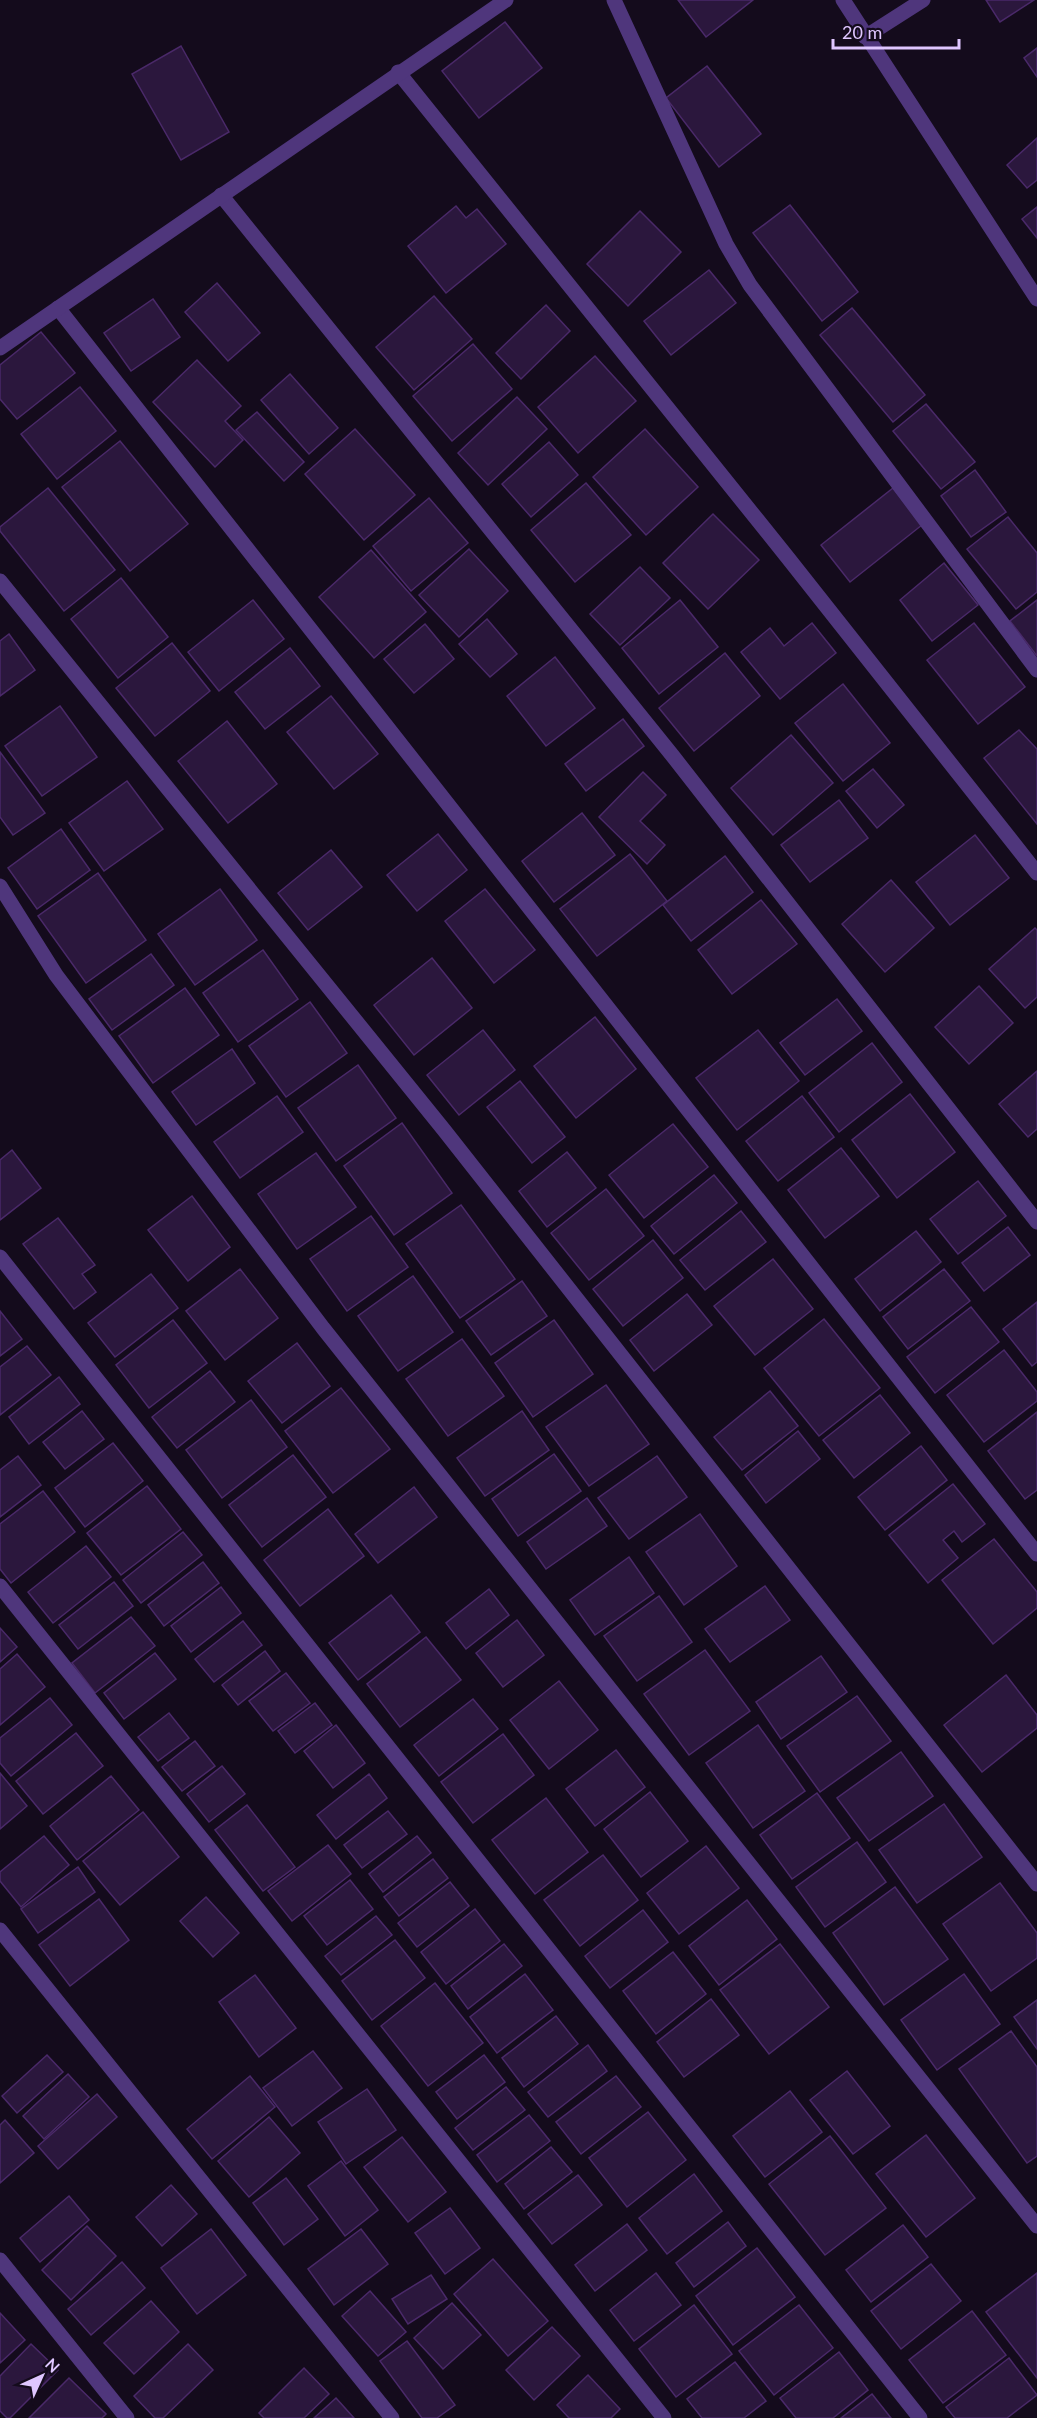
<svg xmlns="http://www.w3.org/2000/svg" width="1037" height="2418" font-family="Lato,sans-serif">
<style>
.building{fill:#2b173d;stroke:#4a2969;stroke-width:1.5}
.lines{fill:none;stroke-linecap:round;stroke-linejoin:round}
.street{stroke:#4f367c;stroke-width:15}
</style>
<rect width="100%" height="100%" fill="#140b1c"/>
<g class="building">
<polygon points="678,0 753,0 706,37"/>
<polygon points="986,0 1034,0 1000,22"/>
<polygon points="505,22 542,68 479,118 442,71"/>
<polygon points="181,46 229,132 181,160 132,74"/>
<polygon points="1037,48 1037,77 1024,58"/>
<polygon points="707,66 761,134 719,167 666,98"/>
<polygon points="1037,138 1037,180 1027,188 1007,165"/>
<polygon points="790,205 858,292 822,321 753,233"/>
<polygon points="456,206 466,218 477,209 506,244 446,293 408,246"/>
<polygon points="1037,207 1037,238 1022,219"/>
<polygon points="640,211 681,252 628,306 587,264"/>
<polygon points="709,270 736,303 671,355 644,321"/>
<polygon points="217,283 260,333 228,361 185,312"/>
<polygon points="434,296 472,339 414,390 376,347"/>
<polygon points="153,299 180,337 131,371 104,333"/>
<polygon points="546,305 570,331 521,379 496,353"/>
<polygon points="852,308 925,395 893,422 820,335"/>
<polygon points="41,332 75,373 17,419 0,399 0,365"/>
<polygon points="473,344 512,389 452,441 413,396"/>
<polygon points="595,356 636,401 578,453 538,407"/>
<polygon points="197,360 241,406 225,421 243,440 215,467 153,402"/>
<polygon points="290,374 338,428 309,454 261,400"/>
<polygon points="80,387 116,431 57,479 21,434"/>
<polygon points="517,397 547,429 488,485 458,453"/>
<polygon points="926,404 975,462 941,489 893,431"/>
<polygon points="257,412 304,462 284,481 236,430"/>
<polygon points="355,429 415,495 364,540 305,474"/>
<polygon points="645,429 698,487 646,535 593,477"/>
<polygon points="120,441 188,524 130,571 62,487"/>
<polygon points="549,442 578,475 531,517 502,484"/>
<polygon points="975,470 1006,512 971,537 941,496"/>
<polygon points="586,483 631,535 575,582 531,530"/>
<polygon points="48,488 115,570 64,611 0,531 0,527"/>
<polygon points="893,488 922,525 850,582 821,545"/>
<polygon points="429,498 468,543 411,591 373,546"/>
<polygon points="713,514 759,560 708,609 663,563"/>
<polygon points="1008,517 1037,553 1037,592 1016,609 967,549"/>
<polygon points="469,549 508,591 459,637 419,595"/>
<polygon points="371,550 426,612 374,658 319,597"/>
<polygon points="944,563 978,605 932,641 900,600"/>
<polygon points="640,567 670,598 620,645 590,614"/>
<polygon points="121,578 168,637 118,678 71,619"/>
<polygon points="253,600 284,639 219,691 188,652"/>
<polygon points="680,600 718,647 659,694 622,648"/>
<polygon points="1037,600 1037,656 1010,621"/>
<polygon points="487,619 517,654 490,677 459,644"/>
<polygon points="812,623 836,653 780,699 741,652 770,628 784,646"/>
<polygon points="974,623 1025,687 978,724 927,660"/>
<polygon points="425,624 454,659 414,693 384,659"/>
<polygon points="9,634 35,670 0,696 0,641"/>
<polygon points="172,643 210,691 155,736 116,688"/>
<polygon points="290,648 320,686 265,729 235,692"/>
<polygon points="725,653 760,696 694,751 659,708"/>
<polygon points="555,657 595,708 546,746 507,696"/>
<polygon points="843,684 890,743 843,781 795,723"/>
<polygon points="331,696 378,754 334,789 287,732"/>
<polygon points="60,706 97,757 42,796 5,746"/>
<polygon points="623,719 644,746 586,791 565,764"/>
<polygon points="227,721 277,784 228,823 178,761"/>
<polygon points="1019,730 1037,749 1037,824 984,758"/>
<polygon points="791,735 833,783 773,835 731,788"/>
<polygon points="0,752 45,813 13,835 0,817"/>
<polygon points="873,769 904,805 877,828 846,791"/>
<polygon points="643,772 666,795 640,821 665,845 647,864 599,817"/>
<polygon points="127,781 163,829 104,871 69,823"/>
<polygon points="839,800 868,838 810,882 781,845"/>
<polygon points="582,813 615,855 554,902 522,861"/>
<polygon points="61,829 90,870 37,909 8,868"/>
<polygon points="438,834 467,870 417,911 387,875"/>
<polygon points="975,835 1009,878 950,925 916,882"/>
<polygon points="331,850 362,887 308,930 278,893"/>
<polygon points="630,854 667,901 597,956 560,909"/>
<polygon points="725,856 753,892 691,941 663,905"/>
<polygon points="98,873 146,940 86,983 38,916"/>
<polygon points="891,880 934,928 885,972 842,924"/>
<polygon points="220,889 257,940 195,985 158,934"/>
<polygon points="485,889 535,950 494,983 445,921"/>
<polygon points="761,900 797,944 732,994 698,950"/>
<polygon points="1035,928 1037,930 1037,997 1025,1008 989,969"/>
<polygon points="263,950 298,999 238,1042 203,993"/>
<polygon points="151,954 174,985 112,1030 89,999"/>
<polygon points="432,958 472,1008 414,1055 374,1005"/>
<polygon points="979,986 1013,1023 969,1064 935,1027"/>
<polygon points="185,988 219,1035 153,1083 119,1036"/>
<polygon points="837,999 862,1031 805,1075 780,1043"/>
<polygon points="310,1002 347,1053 286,1097 249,1046"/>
<polygon points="595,1017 636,1069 576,1118 534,1066"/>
<polygon points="483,1030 515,1070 459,1115 427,1075"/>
<polygon points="758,1030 799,1081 737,1130 696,1078"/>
<polygon points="872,1043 902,1082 839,1132 809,1093"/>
<polygon points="232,1049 255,1083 196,1125 172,1092"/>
<polygon points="358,1065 396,1118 336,1161 298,1108"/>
<polygon points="1037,1071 1037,1129 1028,1137 999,1104"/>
<polygon points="520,1081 565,1137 532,1163 487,1107"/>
<polygon points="910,1094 955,1152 897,1198 852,1140"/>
<polygon points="277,1096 303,1132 240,1178 214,1142"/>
<polygon points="802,1096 834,1137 778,1181 746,1141"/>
<polygon points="402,1123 452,1193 394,1235 344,1166"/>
<polygon points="673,1124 708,1167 644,1218 609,1175"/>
<polygon points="841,1148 879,1196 825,1238 788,1190"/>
<polygon points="12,1150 41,1188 0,1220 0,1160"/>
<polygon points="567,1152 596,1188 547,1227 519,1191"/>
<polygon points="316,1153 356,1207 297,1249 258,1194"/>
<polygon points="714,1175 737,1203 674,1254 651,1226"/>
<polygon points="978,1181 1006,1216 958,1254 930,1219"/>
<polygon points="606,1189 644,1236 589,1280 551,1233"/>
<polygon points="192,1196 230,1247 188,1281 148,1230"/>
<polygon points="461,1205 515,1279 460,1318 406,1244"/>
<polygon points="741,1211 766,1242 705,1290 680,1260"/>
<polygon points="371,1216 408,1267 347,1311 310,1259"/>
<polygon points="58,1218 95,1265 82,1274 96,1292 74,1309 23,1244"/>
<polygon points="1008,1227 1030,1255 984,1291 962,1263"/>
<polygon points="916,1231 941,1262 880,1311 855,1279"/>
<polygon points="653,1240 683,1278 623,1326 593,1289"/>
<polygon points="773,1259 813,1309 755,1355 714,1306"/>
<polygon points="240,1269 278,1318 225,1360 186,1311"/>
<polygon points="944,1269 970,1301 908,1349 883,1317"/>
<polygon points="151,1274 178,1308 115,1357 88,1323"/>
<polygon points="413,1276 453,1332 398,1371 358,1316"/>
<polygon points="522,1281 547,1316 491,1355 466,1321"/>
<polygon points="687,1294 712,1325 654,1371 630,1340"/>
<polygon points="1037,1302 1037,1362 1032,1366 1003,1329"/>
<polygon points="971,1307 999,1342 935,1393 907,1357"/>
<polygon points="0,1311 22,1339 0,1356"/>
<polygon points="824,1319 880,1388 819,1436 764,1368"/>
<polygon points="173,1320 207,1363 149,1408 116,1365"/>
<polygon points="554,1320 593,1374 533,1417 495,1363"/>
<polygon points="462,1339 504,1396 448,1436 406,1379"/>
<polygon points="297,1343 330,1386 282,1423 248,1381"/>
<polygon points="27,1346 51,1375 0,1415 0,1367"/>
<polygon points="1004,1350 1037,1392 1037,1401 984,1442 947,1395"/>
<polygon points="210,1371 235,1402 177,1448 152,1417"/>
<polygon points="59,1377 80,1404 29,1444 9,1417"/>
<polygon points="606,1385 649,1444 589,1486 546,1427"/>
<polygon points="341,1388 390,1449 333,1493 285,1431"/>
<polygon points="770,1391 798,1426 742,1470 714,1437"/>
<polygon points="880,1395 910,1433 854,1478 823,1440"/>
<polygon points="251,1400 287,1447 222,1498 186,1450"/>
<polygon points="82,1411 104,1439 65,1469 43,1442"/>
<polygon points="522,1411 549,1450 485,1496 457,1458"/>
<polygon points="1037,1412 1037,1490 1025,1499 988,1451"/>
<polygon points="798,1431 820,1459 766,1503 745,1475"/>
<polygon points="113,1443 143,1481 85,1527 55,1488"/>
<polygon points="921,1446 947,1480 885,1530 858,1497"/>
<polygon points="554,1454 581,1491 518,1536 492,1499"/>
<polygon points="293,1455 326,1497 262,1547 229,1505"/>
<polygon points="18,1456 41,1485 0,1517 0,1470"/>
<polygon points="657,1456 687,1497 629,1539 598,1498"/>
<polygon points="953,1484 985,1524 962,1542 954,1531 943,1540 958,1558 928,1583 889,1535"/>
<polygon points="147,1486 181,1529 121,1575 87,1533"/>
<polygon points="414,1487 437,1517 378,1563 355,1534"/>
<polygon points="43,1491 75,1532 11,1583 0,1569 0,1524"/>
<polygon points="587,1498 607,1526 546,1569 527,1542"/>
<polygon points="328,1509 364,1556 300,1606 264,1560"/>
<polygon points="700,1514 737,1566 684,1605 646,1552"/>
<polygon points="183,1532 202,1555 141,1603 123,1580"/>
<polygon points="994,1539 1037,1592 1037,1608 993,1644 942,1580"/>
<polygon points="86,1546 111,1577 53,1623 28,1592"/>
<polygon points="629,1557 654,1593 595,1635 570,1600"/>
<polygon points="203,1562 219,1583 164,1626 148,1605"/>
<polygon points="114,1582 133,1606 78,1649 59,1625"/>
<polygon points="765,1586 790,1620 730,1662 705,1629"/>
<polygon points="221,1587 241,1613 191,1652 171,1626"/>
<polygon points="489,1589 509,1615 466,1649 446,1623"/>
<polygon points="391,1595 420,1632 358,1680 329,1643"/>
<polygon points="659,1596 692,1642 637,1681 604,1636"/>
<polygon points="131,1617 155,1646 95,1693 72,1663"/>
<polygon points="517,1620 544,1655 503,1687 476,1653"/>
<polygon points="243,1621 262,1645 214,1682 195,1659"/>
<polygon points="0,1628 17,1647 0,1662"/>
<polygon points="426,1637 461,1680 400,1727 367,1684"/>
<polygon points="705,1650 750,1711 689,1755 644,1694"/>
<polygon points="265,1651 280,1671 238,1705 222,1685"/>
<polygon points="155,1653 176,1679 124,1719 104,1693"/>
<polygon points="17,1654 45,1687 0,1725 0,1669"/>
<polygon points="821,1656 847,1692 781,1739 756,1702"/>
<polygon points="286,1673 310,1703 273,1731 249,1701"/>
<polygon points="1006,1675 1037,1715 1037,1728 982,1772 944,1725"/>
<polygon points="559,1681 598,1730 549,1769 510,1720"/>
<polygon points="857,1696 891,1741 820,1792 787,1746"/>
<polygon points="50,1698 72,1725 11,1776 0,1763 0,1738"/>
<polygon points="473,1699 498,1729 439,1776 414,1745"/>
<polygon points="315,1703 332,1725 295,1753 278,1731"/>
<polygon points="169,1713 189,1738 158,1761 138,1737"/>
<polygon points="336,1725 365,1763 333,1788 304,1751"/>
<polygon points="758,1725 805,1791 753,1828 706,1763"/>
<polygon points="76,1733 103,1766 43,1814 16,1781"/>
<polygon points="503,1734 534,1775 473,1823 441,1782"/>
<polygon points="195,1741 215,1766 182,1791 162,1767"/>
<polygon points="616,1750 645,1787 595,1826 566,1789"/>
<polygon points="901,1752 933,1796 869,1841 837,1798"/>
<polygon points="222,1766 245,1794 209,1822 187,1794"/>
<polygon points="0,1773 27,1806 0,1829"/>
<polygon points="369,1774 387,1798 336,1839 317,1815"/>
<polygon points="111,1776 139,1810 77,1860 50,1826"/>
<polygon points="650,1792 688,1841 641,1877 604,1829"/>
<polygon points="817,1793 850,1838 792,1879 760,1835"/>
<polygon points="546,1798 588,1852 535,1894 492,1840"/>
<polygon points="944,1804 982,1857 917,1903 879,1850"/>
<polygon points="247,1805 295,1867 263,1891 215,1830"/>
<polygon points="388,1811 407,1834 362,1868 344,1845"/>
<polygon points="143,1812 179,1857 120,1905 83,1861"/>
<polygon points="44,1836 69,1865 21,1907 0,1881 0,1872"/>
<polygon points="417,1836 431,1853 383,1892 369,1874"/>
<polygon points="857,1842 886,1882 825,1927 796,1887"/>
<polygon points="328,1845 351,1874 292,1921 268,1891"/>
<polygon points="706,1846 739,1888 679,1934 647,1893"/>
<polygon points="603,1855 638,1900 580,1946 544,1900"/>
<polygon points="433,1859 448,1878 399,1916 384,1897"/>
<polygon points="78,1867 95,1892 38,1933 21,1909"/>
<polygon points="350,1880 373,1909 327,1945 304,1916"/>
<polygon points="450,1882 469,1906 417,1947 398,1923"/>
<polygon points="1000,1883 1037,1933 1037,1958 991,1991 943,1924"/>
<polygon points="895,1887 948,1959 884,2005 833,1933"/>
<polygon points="206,1897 239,1933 213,1957 180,1921"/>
<polygon points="99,1899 129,1940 70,1986 39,1945"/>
<polygon points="747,1900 777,1939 719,1985 689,1946"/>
<polygon points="475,1909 500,1941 446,1984 421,1952"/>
<polygon points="643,1910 668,1942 610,1988 585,1956"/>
<polygon points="376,1916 392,1935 341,1975 325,1956"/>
<polygon points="395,1940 425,1978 372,2020 342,1981"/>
<polygon points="504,1944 522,1966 468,2009 451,1986"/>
<polygon points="780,1944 829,2007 769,2054 720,1990"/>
<polygon points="673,1952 706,1994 656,2034 623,1991"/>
<polygon points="525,1974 553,2010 497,2053 470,2017"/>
<polygon points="964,1974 1000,2024 937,2070 901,2020"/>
<polygon points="255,1975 296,2028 259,2057 219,2002"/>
<polygon points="435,1983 483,2043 428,2086 381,2026"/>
<polygon points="711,1999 739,2035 684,2077 657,2042"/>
<polygon points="1037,2000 1037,2049 1014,2017"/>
<polygon points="556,2016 578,2044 524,2087 502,2058"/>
<polygon points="1011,2031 1037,2067 1037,2156 1027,2163 959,2069"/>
<polygon points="588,2045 607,2071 548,2117 528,2092"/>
<polygon points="313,2051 342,2088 292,2126 263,2088"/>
<polygon points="47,2055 63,2072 17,2113 2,2096"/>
<polygon points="484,2055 505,2082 457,2119 436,2092"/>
<polygon points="847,2071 890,2126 853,2154 810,2100"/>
<polygon points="68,2074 89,2097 44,2139 23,2116"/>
<polygon points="250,2076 275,2107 212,2159 187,2129"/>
<polygon points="616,2076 641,2107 581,2154 556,2122"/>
<polygon points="506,2087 525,2110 473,2150 455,2128"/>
<polygon points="367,2089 396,2130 346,2164 318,2122"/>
<polygon points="790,2091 822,2132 765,2177 733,2136"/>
<polygon points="97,2094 117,2117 58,2169 38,2146"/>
<polygon points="648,2112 686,2160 627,2207 589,2158"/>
<polygon points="529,2115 550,2141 497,2182 477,2155"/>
<polygon points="269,2117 300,2153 249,2197 218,2161"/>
<polygon points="5,2120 34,2153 0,2183 0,2125"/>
<polygon points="926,2135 975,2198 926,2237 876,2174"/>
<polygon points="830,2136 886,2208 825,2255 769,2184"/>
<polygon points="402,2137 446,2192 408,2222 364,2167"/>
<polygon points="551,2147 572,2172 524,2209 505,2184"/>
<polygon points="341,2161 378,2210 345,2236 308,2186"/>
<polygon points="694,2174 722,2211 667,2254 639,2218"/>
<polygon points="578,2175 602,2205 552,2244 528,2214"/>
<polygon points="286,2178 318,2219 284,2245 253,2203"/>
<polygon points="171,2185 197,2214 162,2246 136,2217"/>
<polygon points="69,2196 89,2220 40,2262 20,2238"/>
<polygon points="450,2208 480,2248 445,2274 415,2233"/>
<polygon points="728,2222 746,2246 694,2287 676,2263"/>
<polygon points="627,2224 647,2250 595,2291 575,2265"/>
<polygon points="903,2225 928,2257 871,2302 846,2270"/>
<polygon points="87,2226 116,2256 71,2300 42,2270"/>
<polygon points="211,2229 246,2275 197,2314 161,2268"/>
<polygon points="361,2229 388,2264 334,2305 308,2269"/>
<polygon points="757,2248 795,2297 733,2345 696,2296"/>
<polygon points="493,2259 548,2321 508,2356 454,2294"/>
<polygon points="122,2262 145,2288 91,2335 68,2309"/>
<polygon points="931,2264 961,2301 901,2349 871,2311"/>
<polygon points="656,2273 681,2305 634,2341 610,2310"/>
<polygon points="1037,2273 1037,2378 986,2312"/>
<polygon points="431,2275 447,2299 408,2324 392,2299"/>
<polygon points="370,2291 406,2332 378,2356 342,2316"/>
<polygon points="151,2301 179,2332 134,2374 104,2343"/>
<polygon points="452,2303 481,2335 443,2369 414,2338"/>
<polygon points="694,2305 732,2354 676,2397 639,2349"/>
<polygon points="799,2305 833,2348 774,2395 739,2351"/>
<polygon points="972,2311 1006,2355 943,2403 909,2360"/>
<polygon points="0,2313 25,2340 0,2363"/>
<polygon points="552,2327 580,2356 534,2400 506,2370"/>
<polygon points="407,2341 455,2405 437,2418 422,2418 380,2361"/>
<polygon points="31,2344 58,2370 10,2418 7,2418 0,2411 0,2376"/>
<polygon points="188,2344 213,2370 163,2418 155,2418 134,2396"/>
<polygon points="839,2352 868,2390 833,2418 796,2418 780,2398"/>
<polygon points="1009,2358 1037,2395 1007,2418 955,2418 946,2407"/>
<polygon points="735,2362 766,2401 744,2418 702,2418 687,2399"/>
<polygon points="304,2368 329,2394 304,2418 264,2418 259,2413"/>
<polygon points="588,2375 620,2409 611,2418 569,2418 557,2405"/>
<polygon points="69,2378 106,2414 102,2418 29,2418"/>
<polygon points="872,2394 891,2418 841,2418"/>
<polygon points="336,2398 354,2418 314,2418"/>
</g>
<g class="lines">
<g class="street">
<polyline points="614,0 726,244 750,285 1037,670"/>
<polyline points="843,0 1037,299"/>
<polyline points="865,37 923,0"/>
<polyline points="398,72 788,558 1037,873"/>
<polyline points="221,195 672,755 1037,1222"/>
<polyline points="58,308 1037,1554"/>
<polyline points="0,348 506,0"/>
<polyline points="0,581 444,1130 1037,1884"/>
<polyline points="0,886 56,975 323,1328 1037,2226"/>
<polyline points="0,1257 920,2418"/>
<polyline points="0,1586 664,2418"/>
<polyline points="0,1930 392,2418"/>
<polyline points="0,2260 127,2418"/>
</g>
</g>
<g transform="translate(42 2376) rotate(45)" stroke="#140b1c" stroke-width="4.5" paint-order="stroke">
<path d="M0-4.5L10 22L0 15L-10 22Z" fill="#dfc6ff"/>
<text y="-9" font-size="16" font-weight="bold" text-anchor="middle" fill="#dfc6ff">N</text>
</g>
<path d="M833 39v9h126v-9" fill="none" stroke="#dfc6ff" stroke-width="3"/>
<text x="842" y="39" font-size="18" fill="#dfc6ff" stroke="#140b1c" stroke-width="4.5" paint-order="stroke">20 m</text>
</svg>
